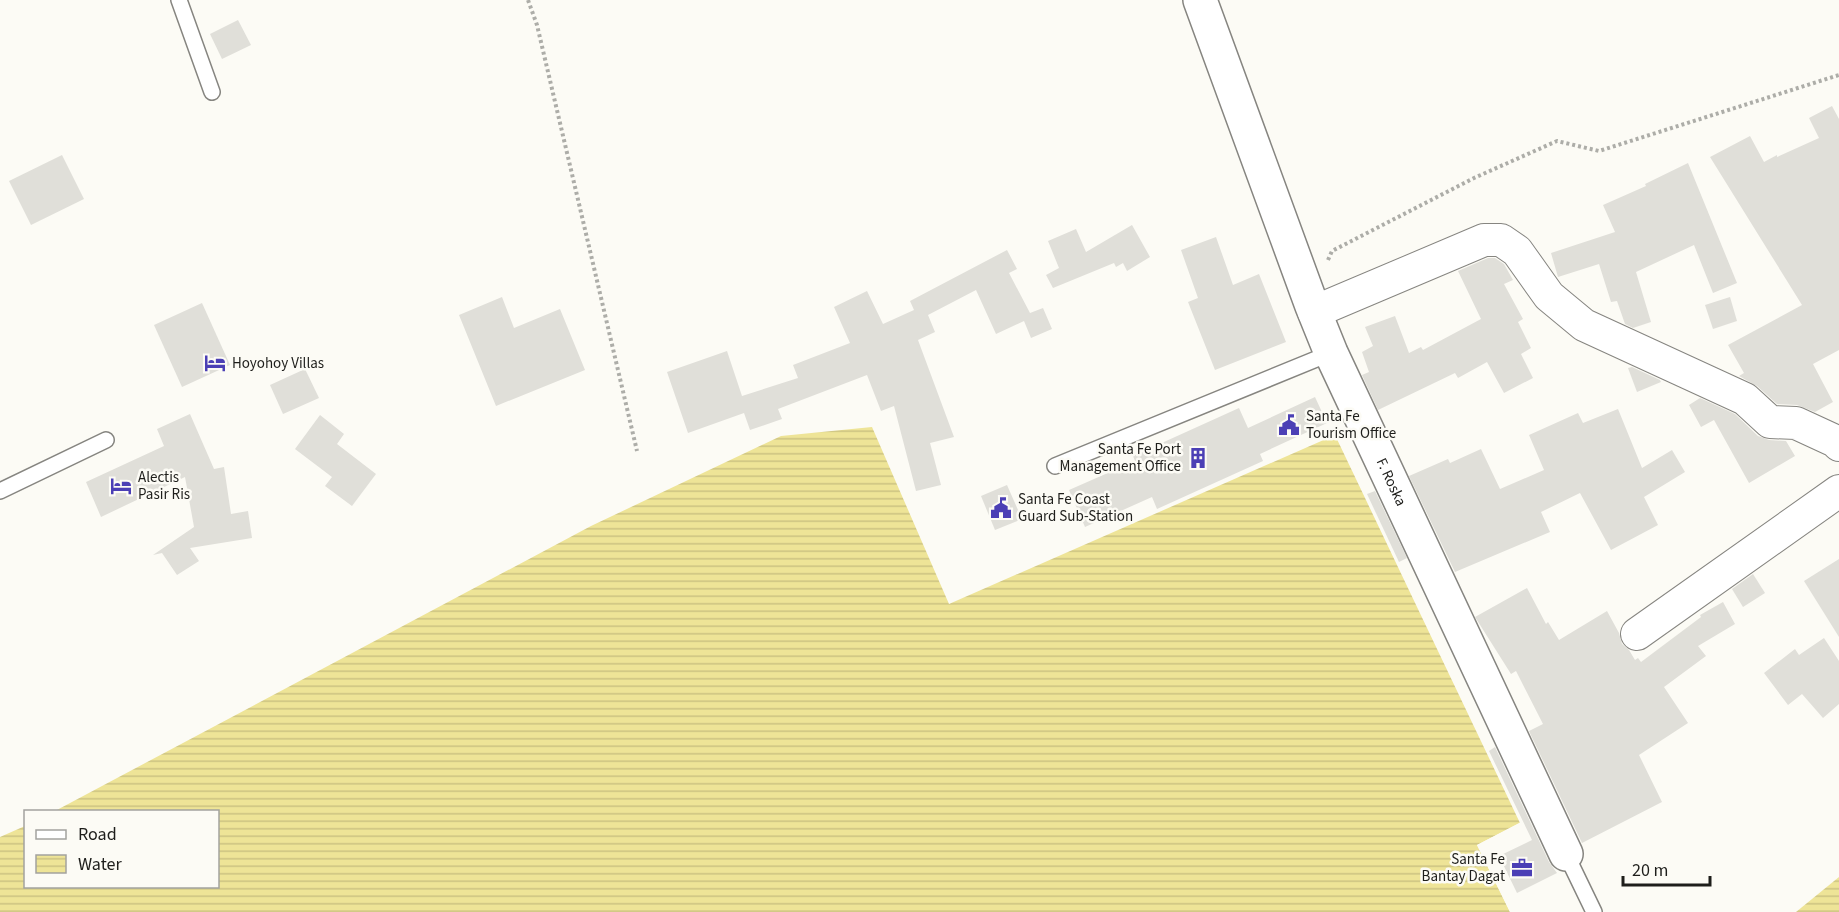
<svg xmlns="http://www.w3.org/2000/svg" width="1839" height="912" font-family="'Source Sans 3',sans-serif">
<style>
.water{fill:url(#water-rules)}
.pier{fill:#fcfbf5}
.building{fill:#e0dfd9}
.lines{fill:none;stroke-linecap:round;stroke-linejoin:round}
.lane-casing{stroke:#868580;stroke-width:18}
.street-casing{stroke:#868580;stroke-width:34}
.secondary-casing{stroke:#868580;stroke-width:36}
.path{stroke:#adada8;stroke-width:4;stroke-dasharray:3 3;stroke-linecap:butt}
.lane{stroke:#fff;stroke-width:15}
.street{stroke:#fff;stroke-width:32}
.secondary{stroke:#fff;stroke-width:33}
.labels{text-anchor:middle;stroke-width:5;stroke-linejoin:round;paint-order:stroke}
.poi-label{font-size:15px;fill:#1e1e1b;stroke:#fcfbf5;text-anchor:start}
.street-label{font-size:15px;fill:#1e1e1b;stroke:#fcfbf5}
</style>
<defs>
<pattern id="water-rules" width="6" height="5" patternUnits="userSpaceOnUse" patternTransform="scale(1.5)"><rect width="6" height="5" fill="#eee497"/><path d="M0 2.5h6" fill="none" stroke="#ccc382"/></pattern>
</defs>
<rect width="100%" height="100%" fill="#fcfbf5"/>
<g class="water">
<polygon points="872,427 949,604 1335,435 1520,823 1477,845 1510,912 0,912 0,837 25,826 26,886 218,886 218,812 55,811 591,526 781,436"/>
<polygon points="1839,877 1839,912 1796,912"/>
</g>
<polygon class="pier" points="1523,821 1522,825 1481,846 1513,912 1510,912 1477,845"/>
<g class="building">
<polygon points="238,20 251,45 222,59 210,34"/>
<polygon points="1832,106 1839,119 1839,350 1813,364 1833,402 1815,412 1797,405 1777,404 1757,386 1739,376 1744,373 1728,345 1802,305 1710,157 1750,136 1764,162 1777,155 1777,157 1819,138 1809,118"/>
<polygon points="62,155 84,199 31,225 9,181"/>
<polygon points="1688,163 1737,283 1713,293 1694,245 1636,272 1651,322 1633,328 1625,324 1617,301 1611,302 1599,264 1558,277 1551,253 1615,232 1603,205 1646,186 1645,184"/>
<polygon points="1132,225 1150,257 1127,271 1123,263 1116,267 1114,263 1053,288 1046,275 1059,268 1048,241 1076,229 1086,252"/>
<polygon points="1216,237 1233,285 1259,274 1286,342 1215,370 1188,302 1198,298 1181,250"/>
<polygon points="1007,250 1017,269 1009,273 1030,313 1043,308 1052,329 1031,338 1024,321 996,334 976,290 928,315 935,332 918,340 954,437 930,443 941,485 916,491 894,406 881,411 867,375 778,409 782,419 750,430 744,413 688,433 667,372 727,351 742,396 798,378 793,365 850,343 834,307 867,291 883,324 914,310 910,301"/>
<polygon points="1488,258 1495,258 1504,264 1513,280 1504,284 1523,319 1518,322 1531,348 1521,354 1533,378 1504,393 1487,362 1458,378 1455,373 1378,410 1362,375 1369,372 1362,352 1373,346 1365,327 1395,316 1409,353 1421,347 1423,350 1481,319 1458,271"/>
<polygon points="502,297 514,328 560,309 585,370 496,406 459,315"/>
<polygon points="1730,297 1737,321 1713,329 1705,305"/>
<polygon points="202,303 230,365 182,387 154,325"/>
<polygon points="1632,367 1660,380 1661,382 1637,392 1628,368"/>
<polygon points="305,369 319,398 283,414 270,385"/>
<polygon points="1315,397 1327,423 1260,454 1263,461 1157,509 1152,497 1085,527 1069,490 1135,461 1133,456 1239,408 1248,428"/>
<polygon points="1700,398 1735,414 1758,436 1769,440 1786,441 1795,456 1749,483 1714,420 1701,427 1689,405"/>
<polygon points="1618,409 1642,468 1672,450 1685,472 1644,497 1658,525 1611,550 1580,493 1541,512 1550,532 1455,572 1409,476 1448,459 1450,463 1481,449 1500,489 1544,470 1529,435 1578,413 1583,423"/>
<polygon points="190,414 214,469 224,467 231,514 248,511 252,538 190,548 199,561 177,575 162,553 153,555 194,527 185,477 101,517 86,482 164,446 157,429"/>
<polygon points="320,415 344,434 337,444 376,474 352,506 325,486 332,477 295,449"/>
<polygon points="1007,485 1022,519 995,530 981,496"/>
<polygon points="1375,491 1407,558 1399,562 1367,494"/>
<polygon points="1839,559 1839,637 1804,581"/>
<polygon points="1753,574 1765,593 1743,607 1732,589"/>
<polygon points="1527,588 1546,624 1548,622 1559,640 1607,611 1619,633 1622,644 1629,650 1635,660 1638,658 1641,662 1701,617 1700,615 1723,602 1735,624 1698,646 1706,656 1664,687 1688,723 1639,755 1662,802 1582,843 1529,731 1543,724 1516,671 1511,674 1475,617"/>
<polygon points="1824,638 1839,661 1839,704 1823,718 1802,694 1788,705 1764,673 1795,649 1799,655"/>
<polygon points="1495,747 1549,862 1557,873 1517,893 1499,856 1532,840 1489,751"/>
</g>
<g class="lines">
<defs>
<g id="lane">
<polyline points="179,0 212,92"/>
<polyline points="1055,466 1331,353"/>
<polyline points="0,491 106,440"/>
<polyline points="1566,854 1594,912"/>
</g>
<g id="street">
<polyline points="1314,312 1484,240 1501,240 1517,251 1549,296 1584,325 1745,399 1770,422 1796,423 1835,441 1839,445"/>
<polyline points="1637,634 1839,491"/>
</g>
<g id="secondary">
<path id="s1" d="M1200,0L1312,306L1331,353L1566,854"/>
</g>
</defs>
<use href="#lane" class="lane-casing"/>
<use href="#street" class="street-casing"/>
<use href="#secondary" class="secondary-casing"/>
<g class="path">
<polyline points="528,0 537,25 637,451"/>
<polyline points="1328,260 1332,251 1474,178 1557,141 1599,151 1839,75"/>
</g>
<use href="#lane" class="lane"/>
<use href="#street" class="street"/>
<use href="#secondary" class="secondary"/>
</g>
<defs>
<symbol id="hotel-bare" viewBox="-9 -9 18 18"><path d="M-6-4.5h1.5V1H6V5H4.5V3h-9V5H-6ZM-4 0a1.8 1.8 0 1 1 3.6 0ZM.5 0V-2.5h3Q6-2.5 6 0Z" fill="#4b3fb5" stroke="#fcfbf5" stroke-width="2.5" paint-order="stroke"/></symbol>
<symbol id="civic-bare" viewBox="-9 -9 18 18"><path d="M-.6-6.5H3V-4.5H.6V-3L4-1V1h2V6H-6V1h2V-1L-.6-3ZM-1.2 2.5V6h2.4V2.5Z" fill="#4b3fb5" stroke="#fcfbf5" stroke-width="2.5" paint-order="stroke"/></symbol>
<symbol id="building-bare" viewBox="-9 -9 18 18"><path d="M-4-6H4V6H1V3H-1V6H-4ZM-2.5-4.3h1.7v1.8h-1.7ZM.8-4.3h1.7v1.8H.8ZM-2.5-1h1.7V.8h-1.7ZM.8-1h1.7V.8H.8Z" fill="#4b3fb5" stroke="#fcfbf5" stroke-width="2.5" paint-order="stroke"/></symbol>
<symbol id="office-bare" viewBox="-9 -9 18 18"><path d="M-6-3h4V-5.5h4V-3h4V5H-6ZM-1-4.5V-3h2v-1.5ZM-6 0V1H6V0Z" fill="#4b3fb5" stroke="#fcfbf5" stroke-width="2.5" paint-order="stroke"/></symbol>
</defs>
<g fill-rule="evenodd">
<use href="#hotel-bare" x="200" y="348" width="30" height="30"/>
<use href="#civic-bare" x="1274" y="410" width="30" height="30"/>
<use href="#building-bare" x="1183" y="443" width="30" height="30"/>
<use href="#hotel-bare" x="106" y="471" width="30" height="30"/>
<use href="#civic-bare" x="986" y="493" width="30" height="30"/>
<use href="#office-bare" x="1507" y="853" width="30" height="30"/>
</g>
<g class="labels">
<g class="poi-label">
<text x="232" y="368">Hoyohoy Villas</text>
<text x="1306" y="421">Santa Fe<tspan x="1306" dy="17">Tourism Office</tspan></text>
<text x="1181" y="454" text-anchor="end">Santa Fe Port<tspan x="1181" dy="17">Management Office</tspan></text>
<text x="138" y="482">Alectis<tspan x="138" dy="17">Pasir Ris</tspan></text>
<text x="1018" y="504">Santa Fe Coast<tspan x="1018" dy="17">Guard Sub-Station</tspan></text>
<text x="1505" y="864" text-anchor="end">Santa Fe<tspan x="1505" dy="17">Bantay Dagat</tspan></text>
</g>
<g class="street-label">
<text dy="5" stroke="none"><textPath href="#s1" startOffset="519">F. Roska</textPath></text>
</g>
</g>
<rect x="24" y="810" width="195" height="78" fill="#fcfbf5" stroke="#a3a39e" stroke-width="1.5"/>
<rect x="36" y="830" width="30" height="9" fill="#ffffff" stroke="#a3a39e" stroke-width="1.5"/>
<text x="78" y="840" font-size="18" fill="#1e1e1b">Road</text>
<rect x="36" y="855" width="30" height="18" fill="url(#water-rules)" stroke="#a3a39e" stroke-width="1.5"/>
<text x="78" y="870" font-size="18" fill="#1e1e1b">Water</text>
<path d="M1623 876v9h87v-9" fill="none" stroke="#1e1e1b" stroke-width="3"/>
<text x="1632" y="876" font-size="18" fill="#1e1e1b" stroke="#fcfbf5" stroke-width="4.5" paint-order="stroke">20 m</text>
</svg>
